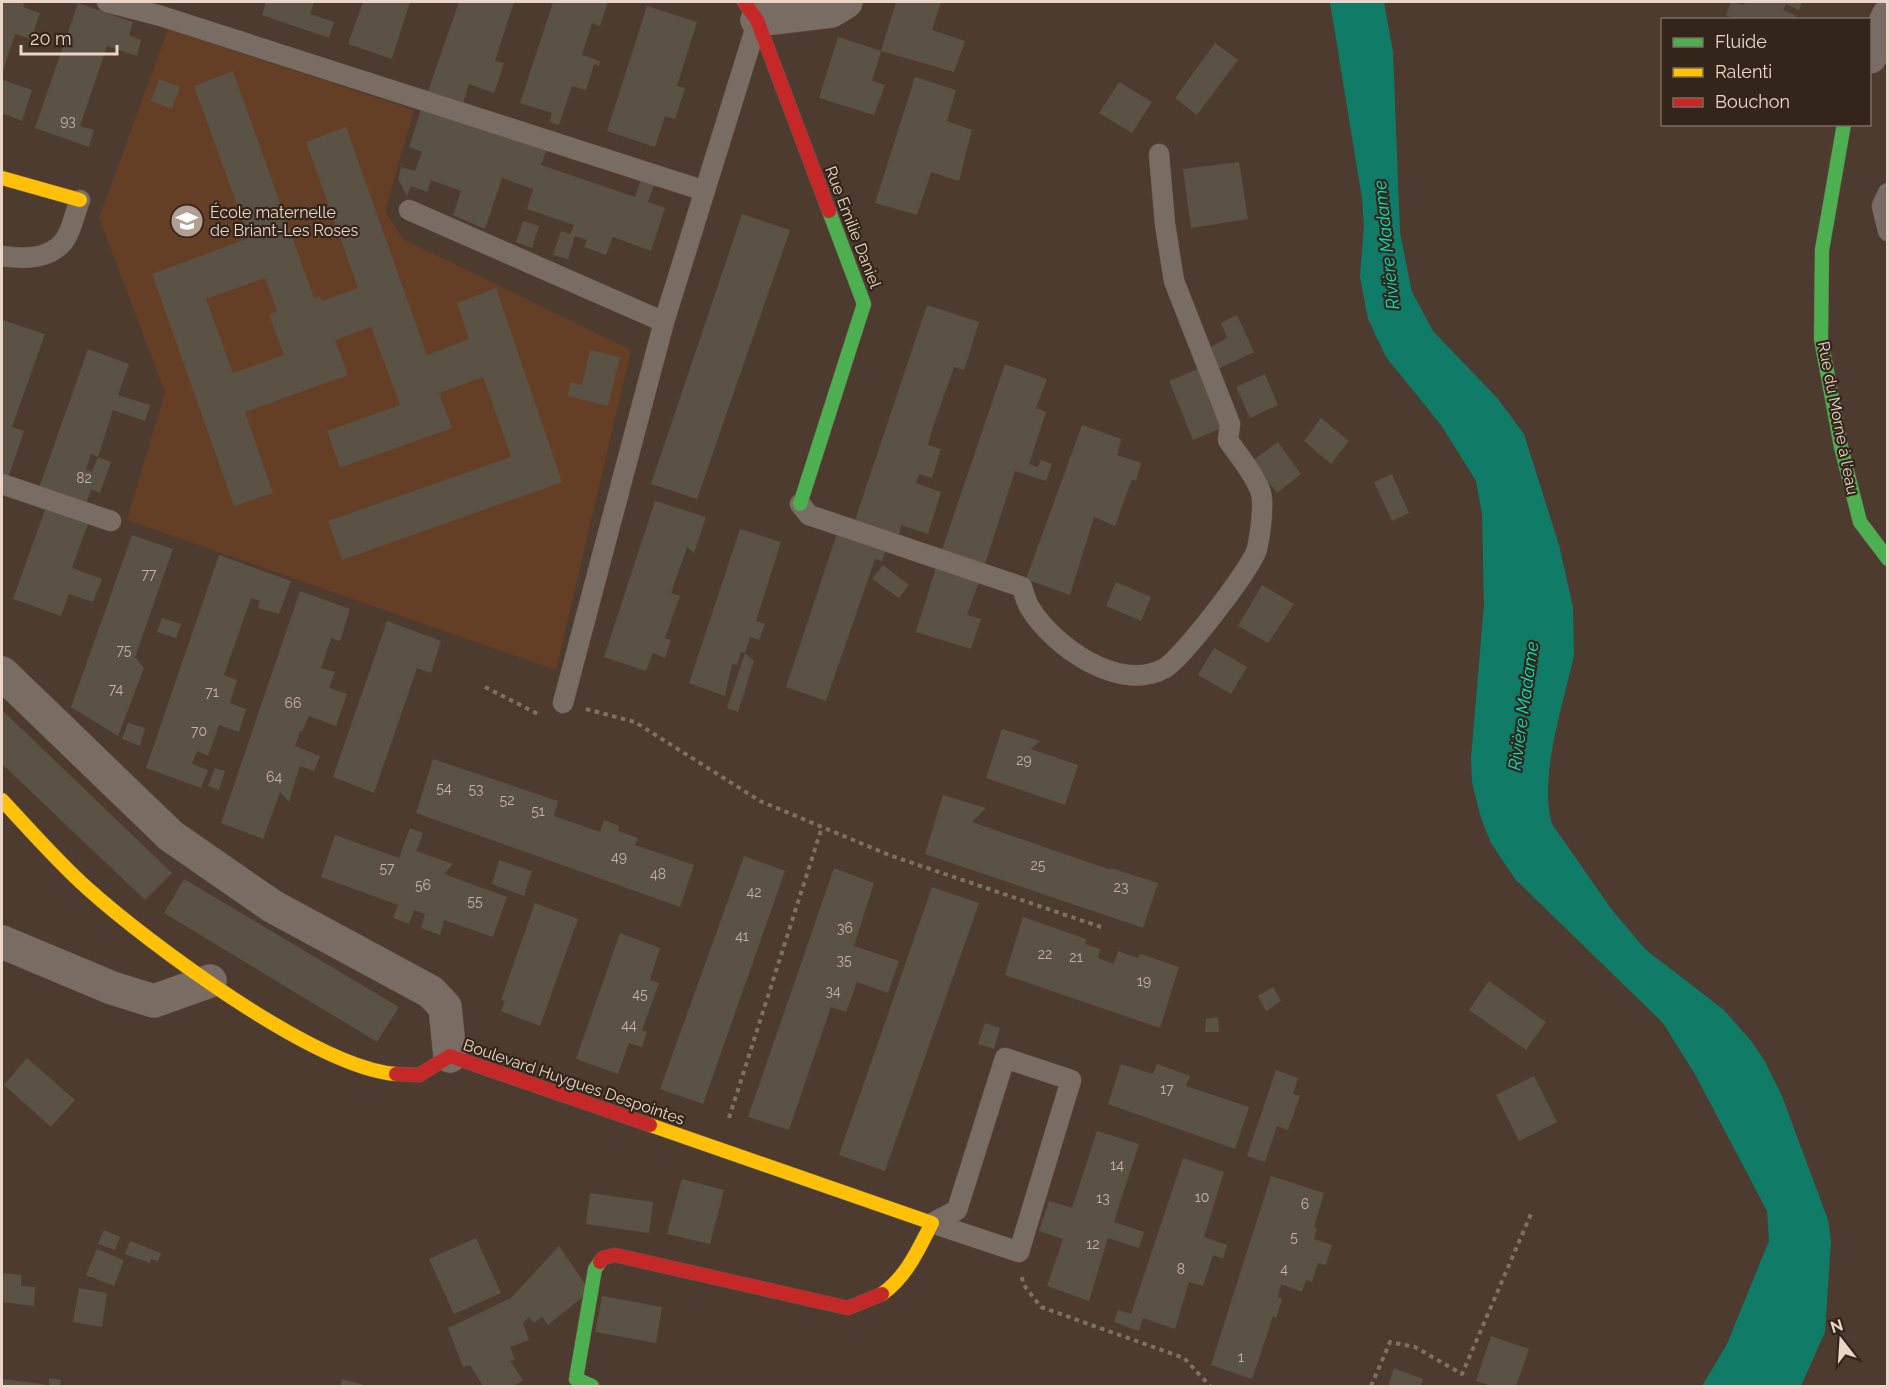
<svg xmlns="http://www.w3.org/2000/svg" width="1889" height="1388" font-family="Raleway,sans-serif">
<rect width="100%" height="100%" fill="#4d3b2f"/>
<path fill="#643f25" d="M168,29L414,110L385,211L403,239L631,350L556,670L127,520L165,392L99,218Z"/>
<path fill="#107c67" d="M1330,2H1384L1393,52L1400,233L1412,292L1433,331L1498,399L1524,434L1559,545L1573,607L1574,655C1564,702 1538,779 1552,824L1612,910L1646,950L1724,1010L1751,1041L1764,1060L1782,1096L1828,1220L1831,1241L1825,1332L1801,1386H1702L1727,1344L1769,1241L1767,1211L1696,1076L1663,1023L1515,879L1491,843L1481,818L1472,782L1471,758L1484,604L1482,514L1476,481L1441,425L1386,357L1368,319L1360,277L1364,226L1362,198Z"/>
<path fill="#5a5245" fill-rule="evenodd" d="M2,2H25L23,7L40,13L31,39L15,34L2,74Z
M266,2H314L310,14L334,22L329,38L262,15Z
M363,2H410L392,59L348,44Z
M459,2H514L495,61L504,63L494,93L469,84L462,106L427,94Z
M553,2H608L600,26L592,23L582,55L600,61L599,66L594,64L586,90L572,86L559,125L550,122L552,113L520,103Z
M896,2H941L932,30L965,41L954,72L881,51L872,81L885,85L874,115L819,98L838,37L881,51Z
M1731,2L1744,5L1745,2H1802L1799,10L1786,4L1783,10L1796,16L1795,20H1736L1726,15Z
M78,3L133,22L129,35L141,40L137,56L107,46L80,126L94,130L89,147L35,128Z
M647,6L697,22L677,86L685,88L675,119L665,116L655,147L607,131Z
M1215,43L1238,60L1197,115L1175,98Z
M233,71L314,298L320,296L322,301L358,288L306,142L346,127L427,355L469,339L457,303L496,288L562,482L342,560L328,521L511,457L483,377L439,393L452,428L340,468L327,431L400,405L371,327L335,340L348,375L245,412L273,493L234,506L152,274L249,238L194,86ZM265,278L277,311L269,315L284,355L233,373L206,299Z
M915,77L956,90L947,121L972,130L959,181L931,172L917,215L875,203Z
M159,79L180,87L172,109L151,101Z
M3,80L32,90L22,121L2,113Z
M1119,82L1152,102L1132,133L1099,113Z
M422,106L547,148L541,165L635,197L642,176L656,180L648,202L665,208L651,251L613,237L606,255L584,247L587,240L575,236L568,259L553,255L561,231L570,234L574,225L527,209L533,189L502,178L485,229L453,215L461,191L431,180L427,192L411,186L407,196L398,179L401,167L415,171L422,152L409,147Z
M1239,162L1248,219L1191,228L1183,169Z
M742,214L790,230L697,499L651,484Z
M523,221L539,226L532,248L516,242Z
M927,305L979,322L964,370L954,367L933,427L928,445L941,449L932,478L919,474L916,483L941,492L928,534L901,525L899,535L855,520Z
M1237,315L1254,352L1216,370L1211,347L1227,338L1221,323Z
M2,320L45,334L12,427L24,431L8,478L2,476Z
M88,349L129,364L118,395L150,405L145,421L113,410L98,457L111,462L100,493L91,489L86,505L39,488ZM91,454L98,457L92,472L86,470Z
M590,350L620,357L608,406L568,396L570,382L582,385Z
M1005,364L1047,379L1036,408L1046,412L1029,464L1038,467L1041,460L1052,464L1046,481L1015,471L985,564L942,550Z
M1198,369L1222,428L1193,440L1169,381Z
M1265,374L1278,405L1250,418L1236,387Z
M1321,418L1349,441L1331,464L1304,441Z
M1082,425L1121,439L1117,455L1141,463L1136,481L1132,479L1115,526L1094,517L1070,595L1026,579Z
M1278,442L1301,474L1277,493L1252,461Z
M1392,474L1409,513L1392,521L1374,482Z
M655,501L706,517L694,553L687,547L671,593L680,596L665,638L671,640L665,658L653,653L646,671L604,657Z
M46,507L89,521L72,568L102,579L93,602L69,594L61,616L13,599Z
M740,529L781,542L756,621L765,624L759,640L750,637L745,653L741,652L737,665L732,664L725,696L689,683Z
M838,530L887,546L882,561L875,559L826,701L786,687Z
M132,535L173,549L135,657L144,668L118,736L71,707Z
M219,555L291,581L279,614L258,608L260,601L251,598L224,675L237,680L230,703L246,709L239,732L219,725L208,756L197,751L192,764L208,770L201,788L146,768Z
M937,564L980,579L967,615L981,619L971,649L916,632Z
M883,565L909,585L899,598L872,579Z
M1116,582L1151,597L1141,621L1106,606Z
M1262,585L1294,604L1268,643L1238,626Z
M300,591L350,609L340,641L331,638L321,668L335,672L329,688L347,694L336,726L309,716L302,732L300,731L295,746L320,756L314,771L300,766L289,802L280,792L263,839L221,823Z
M162,618L181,624L176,638L157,632Z
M387,621L441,641L431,673L417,668L374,793L333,777Z
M1214,648L1247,667L1231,694L1198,675Z
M745,653L754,661L738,712L727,708Z
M2,710L172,873L145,900L2,764Z
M128,723L145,728L140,746L122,739Z
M1002,729L1040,741L1031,749L1078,765L1065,805L986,778Z
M433,759L558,801L554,816L600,832L604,820L619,826L618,831L638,838L635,845L694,865L680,907L416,813Z
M215,768L225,771L219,790L208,786Z
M943,795L986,808L972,822L1111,870V868L1158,883L1143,928L925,854Z
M410,828L423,833L416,851L453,864L444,874L507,897L493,937L444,920L440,935L421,928L425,914L414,910L409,924L393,918L398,905L321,877L335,835L399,858Z
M744,856L785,871L703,1104L660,1089Z
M499,860L532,871L524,896L492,884Z
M834,868L874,883L854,946L899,961L888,993L857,982L846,1012L831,1007L789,1130L748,1117Z
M184,879L399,1007L377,1042L164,913Z
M932,887L979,903L885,1171L839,1155Z
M535,903L578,919L540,1026L501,1011L505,1001L501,1000Z
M1023,917L1086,939L1085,944L1100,949L1098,958L1114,964L1118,951L1137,958L1141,954L1179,967L1160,1028L1005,975Z
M620,933L660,948L650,980L659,983L642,1030L647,1032L642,1047L629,1043L618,1074L576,1059Z
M1489,981L1546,1022L1526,1050L1469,1010Z
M1273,987L1281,1001L1266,1011L1258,996Z
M1218,1017L1219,1032H1205L1206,1019Z
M985,1023L1000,1028L994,1049L978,1044Z
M27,1058L75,1100L51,1127L4,1085Z
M1121,1064L1153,1074L1157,1064L1190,1076L1186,1086L1249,1107L1235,1149L1108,1104Z
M1276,1070L1298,1078L1293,1094L1300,1096L1288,1130L1277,1126L1265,1162L1247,1156Z
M1534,1076L1557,1122L1519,1141L1496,1095Z
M1097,1131L1139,1144L1114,1222L1144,1232L1139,1248L1108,1238L1089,1301L1047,1286L1063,1239L1039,1231L1049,1201L1072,1208Z
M1183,1158L1224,1172L1204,1237L1227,1245L1223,1259L1213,1255L1203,1286L1189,1282L1175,1329L1143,1318L1139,1331L1114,1322L1118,1310L1131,1314Z
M1271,1176L1324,1193L1314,1227L1317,1228L1314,1239L1332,1245L1326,1265L1318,1263L1312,1282L1306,1280L1302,1292L1281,1284L1278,1297L1282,1299L1276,1318L1273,1316L1252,1379L1211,1365Z
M682,1179L724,1190L710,1244L667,1234Z
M590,1193L653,1202L649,1233L586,1224Z
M104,1230L120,1237L115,1250L98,1244Z
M476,1238L501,1293L454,1314L429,1259Z
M130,1241L161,1253L158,1261L151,1259L150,1263L125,1254Z
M559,1246L585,1284V1295L548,1325L542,1317L534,1323L529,1317L523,1323L529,1340L510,1347L515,1360L510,1361L523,1380L514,1386H483L470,1365L463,1367L448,1328L511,1298Z
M97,1249L124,1260L114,1286L86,1275Z
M2,1273L21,1275V1286L35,1287L34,1306L2,1302Z
M79,1288L107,1293L102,1327L73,1322Z
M602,1296L662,1307L656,1343L595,1332Z
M1491,1336L1529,1349L1516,1386H1492L1476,1381Z
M1394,1368L1423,1379L1421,1386H1388Z
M49,1378L61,1380L60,1386H2L3,1379L49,1385Z
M342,1379L367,1386H340Z"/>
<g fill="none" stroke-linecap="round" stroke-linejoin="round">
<defs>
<path id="lane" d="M107,2L161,16L705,191
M1888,193L1882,206L1888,231
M409,210L664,322
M2,256C23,259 49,260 64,241C72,231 75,212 80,200
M2,484L111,521
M800,504L809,515L1022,587C1024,593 1026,602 1030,608C1053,646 1120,694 1165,668C1183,657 1251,569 1257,549C1260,536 1265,502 1260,490C1253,472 1238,455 1228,440L1230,424L1174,281L1165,224L1159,154
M563,703L664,322L757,23
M1005,1058L1071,1080L1019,1252L932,1223L957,1210Z"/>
<path id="street" d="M757,20L831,11L846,2
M1870,57L1888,16
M2,673L171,836L272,906L431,992L445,1007L450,1056
M2,942L112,988L154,1001L210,981"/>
<path id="fast" d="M1844,124L1822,250L1821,339L1841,447L1860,522L1888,559
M800,504L864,304L829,211
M592,1386L576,1379L595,1269L600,1262"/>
<path id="slow" d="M2,178L80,200
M2,800C30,830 57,861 87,888C148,943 316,1068 396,1074
M650,1125L932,1223C918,1250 907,1276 882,1294"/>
<path id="jam" d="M744,2L757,20L829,211
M396,1074L419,1075L450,1056L650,1125
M600,1262L603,1258L615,1255L848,1308L882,1294"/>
</defs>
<use href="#lane" stroke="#68594e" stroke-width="21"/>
<use href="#street" stroke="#68594e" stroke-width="34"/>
<use href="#fast" stroke="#68594e" stroke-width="15"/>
<use href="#slow" stroke="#68594e" stroke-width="15"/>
<use href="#jam" stroke="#68594e" stroke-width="15"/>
<path stroke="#7c7067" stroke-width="4" stroke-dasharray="4.5 4.5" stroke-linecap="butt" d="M485,687L540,715
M586,709L635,722L760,801L889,855L1101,927
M729,1118L822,827
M1022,1277L1023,1284L1041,1307L1184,1358L1210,1386
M1371,1386L1390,1342L1415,1347L1462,1374L1531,1214"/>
<use href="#lane" stroke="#796c62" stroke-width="20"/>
<use href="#street" stroke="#796c62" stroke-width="33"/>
<use href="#fast" stroke="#4caf50" stroke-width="14"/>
<use href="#slow" stroke="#ffc107" stroke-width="14"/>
<use href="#jam" stroke="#c62828" stroke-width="14"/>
</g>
<defs>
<symbol id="school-disc" viewBox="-11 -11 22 22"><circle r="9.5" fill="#b39f92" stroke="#34251b"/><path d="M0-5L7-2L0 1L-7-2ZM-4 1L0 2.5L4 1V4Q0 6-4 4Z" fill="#fff"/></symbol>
</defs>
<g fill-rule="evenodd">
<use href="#school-disc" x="168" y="202" width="38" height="38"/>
</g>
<g text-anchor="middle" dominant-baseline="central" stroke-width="4.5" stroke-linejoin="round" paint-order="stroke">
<g font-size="14" fill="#c6b4a7">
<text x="68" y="121">93</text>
<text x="84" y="478">82</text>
<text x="149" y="574">77</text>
<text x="124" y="650">75</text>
<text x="116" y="689">74</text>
<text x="212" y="692">71</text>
<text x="293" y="703">66</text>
<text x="199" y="731">70</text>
<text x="1024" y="760">29</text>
<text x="274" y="777">64</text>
<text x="444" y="788">54</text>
<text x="476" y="789">53</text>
<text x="507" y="800">52</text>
<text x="538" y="811">51</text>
<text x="619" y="857">49</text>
<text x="1038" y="865">25</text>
<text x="387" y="868">57</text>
<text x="658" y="874">48</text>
<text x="423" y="885">56</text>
<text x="1121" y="887">23</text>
<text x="754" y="892">42</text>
<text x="475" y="901">55</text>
<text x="845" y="928">36</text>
<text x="742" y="936">41</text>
<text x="1045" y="954">22</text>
<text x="1076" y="957">21</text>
<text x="844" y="960">35</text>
<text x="1144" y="981">19</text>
<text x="833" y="991">34</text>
<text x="640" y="994">45</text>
<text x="629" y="1025">44</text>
<text x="1167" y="1089">17</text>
<text x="1117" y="1165">14</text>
<text x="1202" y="1197">10</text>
<text x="1103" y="1198">13</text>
<text x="1305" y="1204">6</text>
<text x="1294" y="1237">5</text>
<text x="1093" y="1244">12</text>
<text x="1181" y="1269">8</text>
<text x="1284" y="1269">4</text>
<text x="1241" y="1357">1</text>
</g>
<g font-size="16" fill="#ead5c8" stroke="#34251b" text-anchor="start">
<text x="210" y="212">École maternelle<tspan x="210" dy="18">de Briant-Les Roses</tspan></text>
</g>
<g font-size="16" fill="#ead5c8" stroke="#34251b">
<text transform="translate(853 227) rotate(69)">Rue Emilie Daniel</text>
<text transform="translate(1838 418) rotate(79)">Rue du Morne à l'eau</text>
<text transform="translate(574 1082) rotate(19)">Boulevard Huygues Despointes</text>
</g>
<g font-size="18" font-style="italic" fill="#00eac2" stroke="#34251b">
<text transform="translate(1386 245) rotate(-96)">Rivière Madame</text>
<text transform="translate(1523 706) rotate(-82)">Rivière Madame</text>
</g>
</g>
<rect width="1889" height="1388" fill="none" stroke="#ead5c8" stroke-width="6"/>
<rect x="1661" y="18" width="210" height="108" fill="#34251b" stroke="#7d6b60" stroke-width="1.5"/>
<rect x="1673" y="38" width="30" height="9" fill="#4caf50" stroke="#7d6b60" stroke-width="1.5"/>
<text x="1715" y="48" font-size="18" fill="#ead5c8">Fluide</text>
<rect x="1673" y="68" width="30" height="9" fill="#ffc107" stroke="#7d6b60" stroke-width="1.5"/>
<text x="1715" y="78" font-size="18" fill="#ead5c8">Ralenti</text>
<rect x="1673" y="98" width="30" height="9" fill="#c62828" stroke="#7d6b60" stroke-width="1.5"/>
<text x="1715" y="108" font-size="18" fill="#ead5c8">Bouchon</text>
<g transform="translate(1841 1340) rotate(343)" stroke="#34251b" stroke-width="4.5" paint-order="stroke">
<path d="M0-4.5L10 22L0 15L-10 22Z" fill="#ead5c8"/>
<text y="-9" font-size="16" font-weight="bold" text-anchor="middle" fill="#ead5c8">N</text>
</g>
<path d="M21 45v9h96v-9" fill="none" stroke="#ead5c8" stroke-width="3"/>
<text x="30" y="45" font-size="18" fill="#ead5c8" stroke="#34251b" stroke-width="4.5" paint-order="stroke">20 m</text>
</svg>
